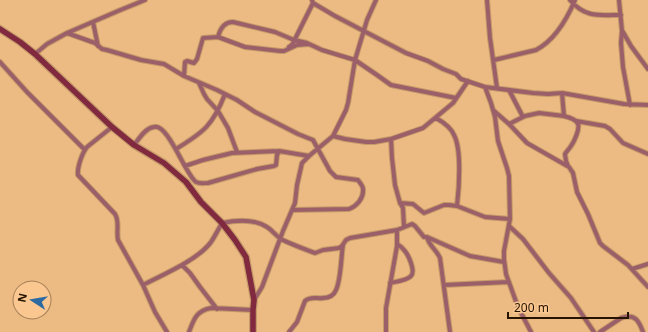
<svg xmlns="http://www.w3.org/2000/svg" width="648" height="332" font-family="'Noto Sans',sans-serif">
<rect width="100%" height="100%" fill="#ecbb83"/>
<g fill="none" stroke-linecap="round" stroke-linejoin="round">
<defs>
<path id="street" d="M312,0L313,3L335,16L406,53L428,61L443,69L456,74L461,79L485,87L533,93L548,94L562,93L624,104L648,105
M487,0L490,38L497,88
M570,0C585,18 599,15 621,15
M619,0L622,31L621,43L623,67L630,105
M93,22L98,46
M623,32L631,46L648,69
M67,33L95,43L102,49L107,50L141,60L164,64L184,76L217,90L237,100L255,112L298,134L313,140L330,171L336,177L358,180C360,183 363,186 363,189C364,198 357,206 349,209L292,210
M218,37C220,29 224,22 233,22L275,32L294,40L307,43
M289,47L292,45L313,3
M35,54L47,44L67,33L118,11L145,0
M494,60L536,50C555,40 567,19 575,0
M0,62L27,92L85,150
M184,76L185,62L187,61L194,63L197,59L203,38L218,37L245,47L280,51H284L297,45L309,44L322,50L355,60L377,75L391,85L456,98
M199,83L204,94L207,99L218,111L228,128L237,152
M485,87L491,103L495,117L498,141L507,168L509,176L510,219L504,251V259L506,274L518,307L531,332
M509,90L523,117
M562,93L564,116C568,117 576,119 578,124C580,129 574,142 571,146C569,149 567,151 565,154L566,161L568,166
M493,110L509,124L527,143L569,167L573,173L577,192L588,214L600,243L603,246L628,265L648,287
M436,118C443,122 451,127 454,135C462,150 459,189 457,206
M576,121L605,126L610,129L623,143L648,154
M509,124L525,116L539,113L564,116
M112,127L87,147C82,153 77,168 78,175L115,214C120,222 116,231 118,240L143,285L155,312L167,332
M333,136L345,139L366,142H374L391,139L423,128L453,103L468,81
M391,139L392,158L395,185L400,203L403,208L404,227
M134,145C139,139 145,128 154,127C168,123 185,174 196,182C200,184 204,183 208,183L257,169L274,166L276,165L277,155L279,151L309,156
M176,149C204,132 213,125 225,94
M185,166L203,160L232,153L279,151
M400,203L413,204L424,213L444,205H449L457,206L485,217L510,219
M509,226L523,239L549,273L571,298L594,332
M427,237C429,246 436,249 440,258L450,332
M182,265L190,273L200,287L217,309
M632,269L648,264
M390,283C395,282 408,280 411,276C416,271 408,254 404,250C402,247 400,246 397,244
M143,285C162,275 198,260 211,242C215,236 218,230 222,223C236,220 253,218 267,227C272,230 275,235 281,239C286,242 309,251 315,253L323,250L339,248L342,246L346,240L350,238L397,230L412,224L415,226L424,237H427L470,256L504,262
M444,285L508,282
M254,300L262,287L283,231L295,203L297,185L302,163L309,156L333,136L346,110L348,103L355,60L367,20L376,0
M189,332C194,319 196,311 211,308L253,310
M289,332L297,322L305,301C310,296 317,299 323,298C329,298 334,295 336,290C341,280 341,257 343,245
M386,332V308L397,246V230
M600,332L621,318C635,313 639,321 643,332"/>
<path id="secondary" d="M0,29L20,42L35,54L112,127L134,145L164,163L186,182L201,202L222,223L235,240L246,257L254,300L253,310V332"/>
</defs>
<use href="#street" stroke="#c49a69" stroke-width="6"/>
<use href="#secondary" stroke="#c49a69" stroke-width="8"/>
<use href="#street" stroke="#9b5f69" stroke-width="4"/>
<use href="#secondary" stroke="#80293f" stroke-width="5.5"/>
</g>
<g transform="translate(32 300) rotate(282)"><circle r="19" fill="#fac790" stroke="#a57f56"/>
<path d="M0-3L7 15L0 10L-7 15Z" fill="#2d6aa1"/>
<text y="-6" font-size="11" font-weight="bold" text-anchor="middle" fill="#261400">N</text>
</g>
<path d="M508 312v6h120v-6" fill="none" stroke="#261400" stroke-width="2"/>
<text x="514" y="312" font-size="12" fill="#261400" stroke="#fac790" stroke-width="3" paint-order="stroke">200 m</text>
</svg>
